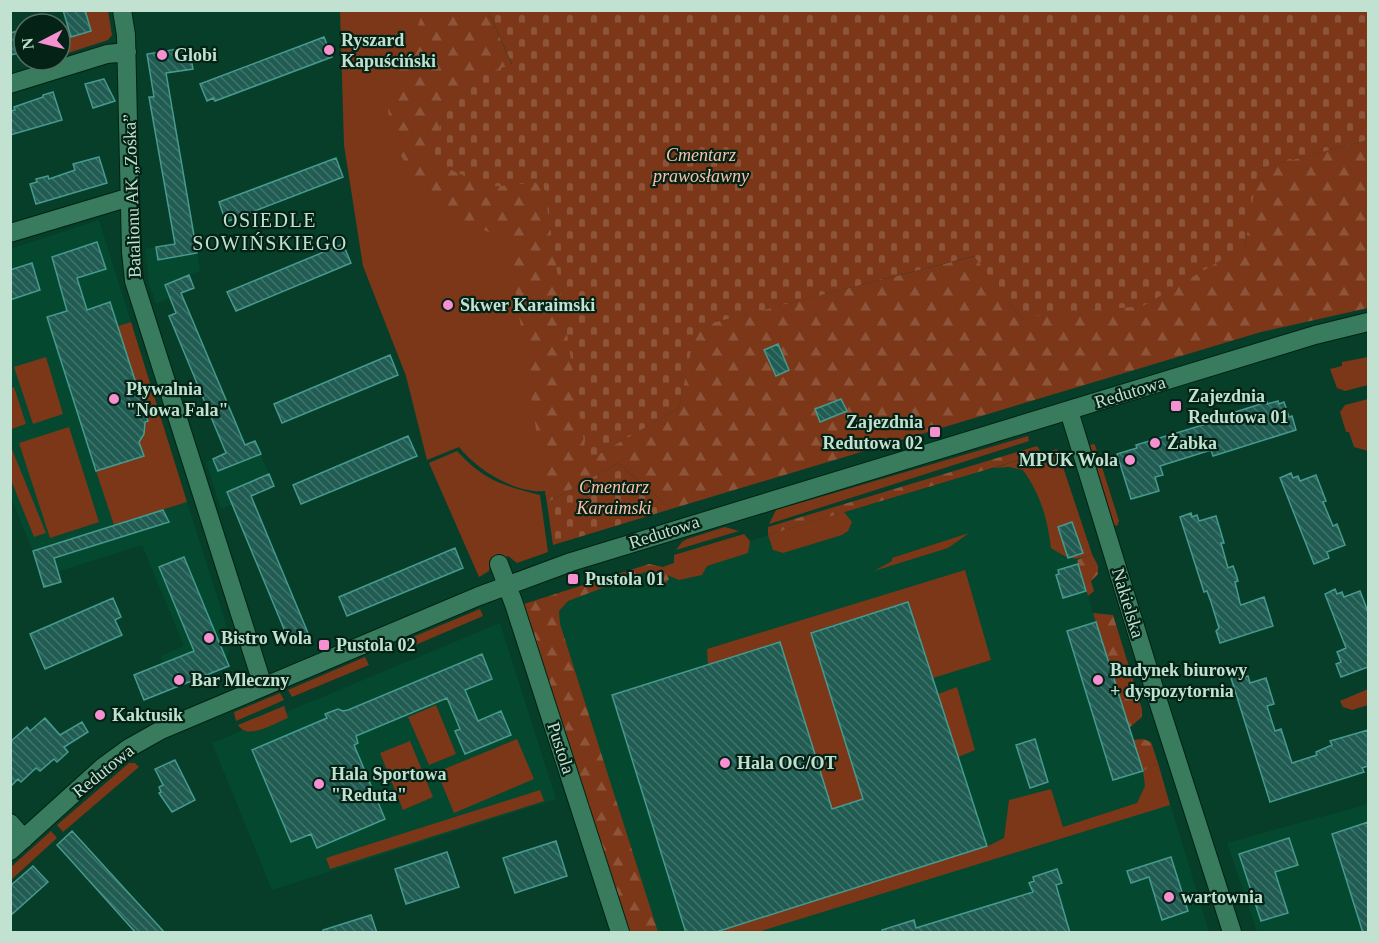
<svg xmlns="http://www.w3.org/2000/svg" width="1379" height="943" font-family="Georgia,serif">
<defs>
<pattern id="forest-firs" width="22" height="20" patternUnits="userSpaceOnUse" patternTransform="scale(1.5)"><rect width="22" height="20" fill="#7c3718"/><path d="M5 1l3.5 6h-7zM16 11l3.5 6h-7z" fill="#8d5439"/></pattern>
<pattern id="cemetery-stones" width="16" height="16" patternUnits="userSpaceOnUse" patternTransform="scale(1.5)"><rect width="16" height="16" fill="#7c3718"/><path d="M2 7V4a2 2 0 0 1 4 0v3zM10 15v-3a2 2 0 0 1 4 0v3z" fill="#8d5439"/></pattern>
<pattern id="building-back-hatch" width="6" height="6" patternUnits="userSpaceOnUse" patternTransform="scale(1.5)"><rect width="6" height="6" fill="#215c53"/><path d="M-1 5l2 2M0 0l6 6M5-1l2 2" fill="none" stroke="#3f736b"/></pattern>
</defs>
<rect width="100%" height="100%" fill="#063e2a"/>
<path fill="#044830" d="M99,220L131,322L71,341L114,525L187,502L232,643L226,658L229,666L144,700L134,675L163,664L161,656L184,646L142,545L41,577L33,551L11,498L10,249Z
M195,240L200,271L189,275L194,288L156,304L149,284L145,249Z
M255,441L274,486L221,509L206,462Z
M1057,449L1092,554L1077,560L1093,613L1142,768L1158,763L1209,932H647L544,602Z
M500,623L556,799L272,890L212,743Z
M1368,804V932H1257L1227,843Z"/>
<path fill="#7c3718" d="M85,11H108L112,35L108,40L68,53L60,29L67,25L91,31Z
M340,11H488L543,181L547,503L545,491C515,494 476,469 459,447L427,460L406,376L363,266L344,145Z
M131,322L187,502L114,525L96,471L71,341Z
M46,357L63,414L33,424L14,367Z
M1368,357V385L1345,391L1337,388L1330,369L1342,366V362Z
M14,387L26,424L11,429V388Z
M1368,399V451L1354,447L1349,432H1346L1340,412L1345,405Z
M69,427L99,522L50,538L19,443Z
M1028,436L1029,441L769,524L776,510Z
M1093,444L1095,445L1119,521L1117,526L1114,525L1090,445Z
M11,447L46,533L34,537L11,480Z
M1057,449L1092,554C1072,562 1069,559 1051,548C1047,517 1041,496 1023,470L1009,467L993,468Z
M457,451C485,481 502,485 540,495L548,552L517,563L508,556L490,563L489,571L479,577L429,463Z
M844,512L852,522L848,531L842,535L783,553L773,550L768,535Z
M725,527L739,531L676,550L682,542L687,539Z
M969,533L948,548L874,571L892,561V558Z
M744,534L750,541L748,553L707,566L702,575L679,580L667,575L663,567L674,563V555Z
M965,570L991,660L933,678L908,602L811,632L863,799L832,809L708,665L707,649Z
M480,609L483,616L406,649L396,644Z
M365,657L369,665L292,697L288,690Z
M957,687L975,750L958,757L938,694Z
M1368,689V705L1352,710L1343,707L1340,701Z
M280,693L284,700L236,721L234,712Z
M436,705L456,754L429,765L408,717Z
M284,706L288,718C274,723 248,741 238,725Z
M517,739L534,779L454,813L437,772Z
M410,741L433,797L403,810L380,753Z
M129,763H135L139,767L63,832L57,825Z
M1158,763L1170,805L758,932H713L988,846L1004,838L1009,800L1051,789L1063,827L1137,803L1145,786L1143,771Z
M540,790L544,801L330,869L326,858Z
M51,831L57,838L11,880V867Z"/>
<path fill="url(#forest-firs)" d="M423,11H488L512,65L466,80L459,88L425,157L487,187L543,181L588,460L679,408L695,327L975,256L1020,317L1245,246L1257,169L1368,140V308L1261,332L671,509L618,463L547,503L508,241L436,208L425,194L398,151L390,125L387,100L414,37Z
M1037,446L1042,453L768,535V527Z
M1092,554L1098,566V574L1091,581L1094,591L1088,596L1077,560Z
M649,564L663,567L669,579L665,584L660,585L645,572L568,601L559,611L560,624L658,932H627L524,604Z
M1093,613L1113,615L1142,709V717L1129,728Z
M1143,739L1151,742L1158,763L1143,771L1133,740Z"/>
<path fill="url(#cemetery-stones)" d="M488,11H1368V140L1258,169L1245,246L1143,306L1020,317L974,256L696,327L679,408L587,461L543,182L487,187L425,157L459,88L466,81L512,64Z
M618,463L671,509L553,545L547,503Z"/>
<path fill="url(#building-back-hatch)" stroke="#479a8e" stroke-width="1.5" d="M63,10H85L91,31L71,37Z
M24,29V52L10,55V33Z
M324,37L332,57L215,101L213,98L207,101L200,84Z
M189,47L193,69L166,73L197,253L158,260L156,247L175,244L149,97H154L147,54Z
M104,79L115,101L93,108L85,84Z
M53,92L62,120L10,135V111L15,110L14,107L43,97V95Z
M99,157L107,183L36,204L30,184L37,182L36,179L48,176L49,179L75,170L73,164Z
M336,158L343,177L226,222L219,202Z
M97,242L106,269L77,278L87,310L110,302L148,421L145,422L144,434L139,442L144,456L96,471L47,317L67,311L52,257Z
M343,244L351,263L236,311L227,292Z
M32,263L40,290L10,300V270Z
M189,275L194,288L181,293L245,445L255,441L261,454L218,471L213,459L226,453L169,316L176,313L165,285Z
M778,344L789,370L776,376L764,350Z
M390,355L398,375L282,423L274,404Z
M841,399L847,411L820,422L815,409Z
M1278,401L1279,404L1284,402L1289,417L1292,416L1296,430L1213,456L1211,450L1160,466L1163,475L1155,477L1159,491L1131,499L1117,454L1137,448L1136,445L1203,425V422L1267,402V404Z
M408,436L417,456L301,504L293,485Z
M1291,473L1293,478L1298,476L1300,481L1316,475L1326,501L1323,502L1333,526L1337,524L1345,545L1327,552L1329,558L1314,564L1280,478Z
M269,474L274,486L251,496L308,633L289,641L227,492Z
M163,510L169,522L54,558L61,582L44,587L33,551Z
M1191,513L1192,517L1197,515L1199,521L1216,516L1224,543H1221L1228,568L1233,566L1236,574L1238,581L1235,582L1240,603L1241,605L1264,597L1273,626L1220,643L1216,631L1219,628L1211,602L1207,591L1204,592L1180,517Z
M1072,522L1083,553L1068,558L1058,527Z
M455,548L463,568L347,616L339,597Z
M184,557L229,666L144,700L134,675L194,651L159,567Z
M1078,564L1086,591L1063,598L1056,575L1059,574L1058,570Z
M1335,589L1337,594L1342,592L1344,597L1360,591L1368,612V667L1341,677L1336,664L1341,662L1337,652L1346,648L1325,594Z
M113,598L121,617L115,620L122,635L45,669L30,634Z
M908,602L987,846L713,933H686L612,695L780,642L832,809L863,799L811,633Z
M1096,622L1143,771L1113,780L1067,631Z
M482,654L492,679L465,690L478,721L501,711L511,735L465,754L455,731L460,729L447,698L356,736L358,743L354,745L385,819L317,848L311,834L291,842L252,750L327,718L325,714L338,709L343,711L348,710Z
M1241,675L1242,678L1248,676L1250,683L1266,678L1274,704L1267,706L1275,731L1281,729L1292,763L1317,755L1316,752L1332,745L1330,741L1368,730V766L1362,768L1364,772L1270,802L1231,678Z
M45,718L60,735L82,722L88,732L64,747L68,752L57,762L54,759L40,771L36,768L21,782L18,779L10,787V742L27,727L30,731Z
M1035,739L1048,782L1030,788L1016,745Z
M175,760L195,800L172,812L159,793L161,792L159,787L163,785L155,769Z
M1368,822V933H1363L1332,834Z
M72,831L165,933H136L67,856L57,845Z
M1289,838L1298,865L1275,872L1288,913L1261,921L1239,854Z
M556,841L567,876L515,893L503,858Z
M447,852L459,887L406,904L395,869Z
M1171,857L1188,911L1162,920L1149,877L1131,883L1127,871Z
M33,866L48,882L10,916V886Z
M1057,869L1062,883L1056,885L1070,933H882V930L914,920L916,928L1033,892L1029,883L1034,881L1033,877Z
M371,915L377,933H323V930Z"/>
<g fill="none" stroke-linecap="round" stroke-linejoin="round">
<defs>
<path id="minor" d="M122,10L126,35L131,252L134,281L263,686
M10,84L107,54L127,52
M10,233L130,197
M1069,411L1157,698L1232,932
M499,564L514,604L620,932
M10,823L24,839
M10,851L103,767L129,748L161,730L479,596L571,562L1315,335L1368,322"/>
</defs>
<use href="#minor" stroke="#002314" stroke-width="20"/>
<use href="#minor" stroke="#387b5d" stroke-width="18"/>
</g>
<g fill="#f690d0" stroke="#052216" stroke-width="2">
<circle cx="329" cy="50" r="6"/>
<circle cx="162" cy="55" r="6"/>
<circle cx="448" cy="305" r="6"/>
<circle cx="114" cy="399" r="6"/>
<rect x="1170" y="400" width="12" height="12" rx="3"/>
<rect x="929" y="426" width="12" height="12" rx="3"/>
<circle cx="1155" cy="443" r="6"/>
<circle cx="1130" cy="460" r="6"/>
<rect x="567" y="573" width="12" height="12" rx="3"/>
<circle cx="209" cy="638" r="6"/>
<rect x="318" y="639" width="12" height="12" rx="3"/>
<circle cx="179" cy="680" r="6"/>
<circle cx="1098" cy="680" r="6"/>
<circle cx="100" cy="715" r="6"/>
<circle cx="725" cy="763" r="6"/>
<circle cx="319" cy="784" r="6"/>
<circle cx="1169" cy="897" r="6"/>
</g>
<g text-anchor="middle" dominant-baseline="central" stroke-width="4.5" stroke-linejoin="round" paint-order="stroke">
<g font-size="18" font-weight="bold" fill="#c1e2d1" stroke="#052216" text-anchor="start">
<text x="341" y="40">Ryszard<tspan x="341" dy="21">Kapuściński</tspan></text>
<text x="174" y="55">Globi</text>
<text x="460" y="305">Skwer Karaimski</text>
<text x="126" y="389">Pływalnia<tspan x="126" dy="21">"Nowa Fala"</tspan></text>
<text x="1188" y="396">Zajezdnia<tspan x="1188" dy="21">Redutowa 01</tspan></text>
<text x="923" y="422" text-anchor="end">Zajezdnia<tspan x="923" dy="21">Redutowa 02</tspan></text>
<text x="1167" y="443">Żabka</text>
<text x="1118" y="460" text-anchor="end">MPUK Wola</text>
<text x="585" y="579">Pustola 01</text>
<text x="221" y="638">Bistro Wola</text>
<text x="336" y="645">Pustola 02</text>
<text x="1110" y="670">Budynek biurowy<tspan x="1110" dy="21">+ dyspozytornia</tspan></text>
<text x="191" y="680">Bar Mleczny</text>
<text x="112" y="715">Kaktusik</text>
<text x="737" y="763">Hala OC/OT</text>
<text x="331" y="774">Hala Sportowa<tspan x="331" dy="21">"Reduta"</tspan></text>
<text x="1181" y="897">wartownia</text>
</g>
<g font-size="18" font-style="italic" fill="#fbc1aa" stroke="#052216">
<text x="701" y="155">Cmentarz<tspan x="701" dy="21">prawosławny</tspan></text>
<text x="614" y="487">Cmentarz<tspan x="614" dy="21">Karaimski</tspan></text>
</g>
<g font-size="18" fill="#c1e2d1" stroke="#052216">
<text transform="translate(132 196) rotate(-92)">Batalionu AK „Zośka”</text>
<text transform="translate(1130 392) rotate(-17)">Redutowa</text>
<text transform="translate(664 532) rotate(-18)">Redutowa</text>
<text transform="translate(1128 603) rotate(73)">Nakielska</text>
<text transform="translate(561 748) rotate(72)">Pustola</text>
<text transform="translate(103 771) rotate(-39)">Redutowa</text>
</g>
<g font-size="20" letter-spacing="1.5" fill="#c1e2d1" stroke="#052216">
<text x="270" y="220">OSIEDLE<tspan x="270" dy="23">SOWIŃSKIEGO</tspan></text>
</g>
</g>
<rect width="1379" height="943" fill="none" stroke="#c1e2d1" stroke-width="24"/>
<g transform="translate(42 42) rotate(263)"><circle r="28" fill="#052216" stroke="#506f61" stroke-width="1.5"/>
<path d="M0-4.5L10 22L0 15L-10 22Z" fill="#f690d0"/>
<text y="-9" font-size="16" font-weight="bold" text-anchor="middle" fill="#c1e2d1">N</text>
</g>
</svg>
